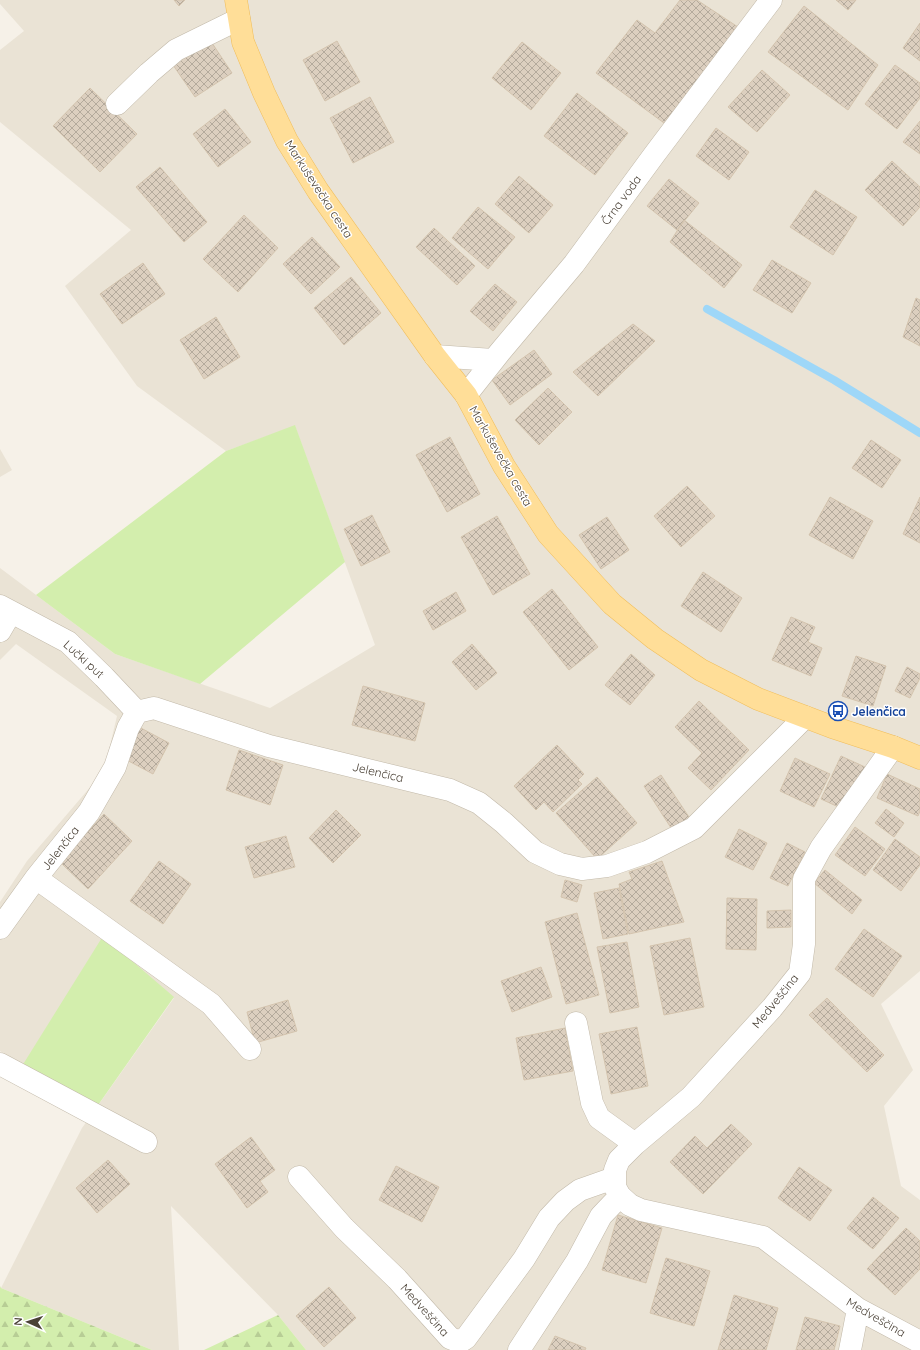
<svg xmlns="http://www.w3.org/2000/svg" width="920" height="1350" font-family="Quicksand,sans-serif">
<defs>
<pattern id="forest-firs" width="22" height="20" patternUnits="userSpaceOnUse"><rect width="22" height="20" fill="#d3eead"/><path d="M5 1l3.5 6h-7zM16 11l3.5 6h-7z" fill="#b7cd95"/></pattern>
<pattern id="building-cross-hatch" width="8" height="8" patternUnits="userSpaceOnUse"><rect width="8" height="8" fill="#dccfbf"/><path d="M0 0l8 8M0 8l8-8" fill="none" stroke="#b4aa9c"/></pattern>
</defs>
<rect width="100%" height="100%" fill="#f6f1e8"/>
<path fill="#eae3d5" d="M0,0H920V971L881,1004L913,1070L884,1106L901,1186L920,1200V1350H306L278,1315L171,1206L179,1350H152L1,1288L82,1128L174,998L22,1066L0,1051V902L27,861L104,771L117,716L16,644L0,660V568L115,654L270,708L375,645L295,426L226,451L137,386L65,286L131,230L0,122V50L24,31L0,4Z
M0,449L12,470L0,477Z"/>
<path fill="#d3eead" d="M295,425L345,562L200,684L115,654L36,595L226,451Z
M103,936L174,997L96,1108L22,1066Z"/>
<path fill="url(#forest-firs)" d="M0,1286L1,1288L152,1350H0Z
M278,1315L306,1350H204Z"/>
<g fill="none" stroke-linecap="round" stroke-linejoin="round">
<path stroke="#9ed7f8" stroke-width="8" d="M707,309L834,380L920,433"/>
</g>
<path fill="url(#building-cross-hatch)" stroke="#d4c4ae" d="M174,0H185L179,6Z
M680,0H697L738,27L664,123L596,73L637,20L655,33Z
M836,0H856L848,10Z
M804,6L878,65L848,110L768,52Z
M920,23V61L903,48Z
M210,40L232,73L195,97L173,65Z
M337,41L360,82L325,101L303,60Z
M522,42L561,73L531,110L492,78Z
M895,65L920,83V98L897,129L865,104Z
M762,70L790,95L757,132L728,107Z
M90,88L137,134L100,172L53,126Z
M577,93L628,133L595,175L544,136Z
M370,97L394,142L353,163L330,118Z
M225,109L251,142L218,167L193,134Z
M920,121V154L903,142Z
M716,128L749,152L729,180L696,156Z
M892,161L920,187V207L903,226L865,190Z
M160,167L207,222L184,242L136,187Z
M519,176L553,205L529,233L495,204Z
M669,179L699,203L677,230L647,206Z
M815,190L857,217L833,255L790,227Z
M478,207L515,237L488,269L452,238Z
M244,215L278,248L238,292L203,259Z
M684,220L742,265L724,288L670,242Z
M434,228L475,266L457,285L416,247Z
M312,237L340,267L311,294L283,264Z
M772,260L811,283L792,313L753,290Z
M143,263L165,294L122,324L100,294Z
M351,277L381,313L344,345L314,308Z
M495,284L517,302L493,331L470,311Z
M916,298L920,300V346L903,337Z
M216,317L240,357L204,379L180,340Z
M633,324L655,341L598,396L573,372Z
M534,350L552,374L510,405L492,380Z
M548,388L572,412L539,445L515,420Z
M450,437L480,494L447,512L416,455Z
M871,440L901,460L882,488L852,468Z
M687,486L715,516L681,547L654,516Z
M830,497L873,521L853,559L809,535Z
M920,497V543L903,534Z
M372,515L390,552L361,566L344,529Z
M497,516L530,574L493,595L461,537Z
M607,517L629,550L601,569L579,535Z
M703,572L742,598L721,632L681,606Z
M552,589L598,647L569,670L523,612Z
M456,592L466,611L433,630L423,611Z
M791,617L815,627L808,642L822,648L811,676L772,660Z
M472,644L497,673L476,690L452,662Z
M631,654L655,675L630,705L605,685Z
M856,656L886,666L873,706L842,696Z
M907,667L920,674V678L910,698L895,691Z
M363,686L425,703L415,741L352,725Z
M699,701L749,750L711,790L688,768L702,753L675,727Z
M139,727L169,743L153,774L123,758Z
M557,745L584,774L578,780L582,784L553,812L544,802L536,810L514,786Z
M239,750L283,765L270,805L226,790Z
M841,756L865,767L845,810L821,799Z
M795,758L830,774L814,807L780,791Z
M887,774L920,789V811L918,816L877,798Z
M661,775L691,820L673,831L644,786Z
M597,777L637,823L597,859L556,813Z
M886,809L904,823L894,837L875,823Z
M336,810L361,835L333,863L309,838Z
M104,814L132,841L88,889L60,862Z
M855,827L885,849L865,876L835,855Z
M739,829L767,843L753,870L725,857Z
M286,836L295,867L254,878L245,847Z
M895,839L920,857V865L901,891L873,870Z
M787,843L805,852L788,886L770,878Z
M159,861L191,884L163,924L130,901Z
M662,861L684,922L629,934L619,884L632,879L629,872Z
M825,870L862,900L852,914L814,883Z
M565,880L582,885L577,902L561,897Z
M619,888L628,934L603,939L594,893Z
M727,898L757,899L756,950L726,949Z
M791,910V927L767,928V911Z
M577,913L599,995L566,1004L545,922Z
M864,929L902,956L873,997L835,969Z
M690,938L704,1007L664,1015L650,946Z
M627,942L639,1007L610,1013L597,947Z
M541,967L552,997L512,1012L501,981Z
M827,998L884,1055L867,1072L809,1015Z
M288,1000L297,1031L255,1043L247,1012Z
M637,1027L648,1086L611,1094L599,1034Z
M565,1028L573,1071L524,1080L516,1038Z
M731,1124L752,1144L703,1194L670,1162L695,1136L707,1148Z
M251,1137L275,1170L260,1181L268,1192L247,1208L215,1164Z
M108,1160L130,1184L97,1213L76,1188Z
M396,1166L439,1187L422,1222L379,1200Z
M799,1167L832,1190L810,1221L778,1198Z
M873,1197L899,1218L873,1249L847,1228Z
M618,1215L662,1228L646,1283L602,1270Z
M906,1228L920,1241V1269L895,1295L867,1269Z
M666,1258L710,1271L694,1326L650,1313Z
M329,1287L356,1318L324,1347L296,1316Z
M734,1295L778,1308L766,1350H718Z
M805,1317L840,1326L834,1350H796Z
M555,1336L586,1348L585,1350H548Z"/>
<g fill="none" stroke-linecap="round" stroke-linejoin="round">
<defs>
<path id="minor" d="M117,104L149,73L176,50L239,19
M435,356L493,360
M466,395L500,352L574,264L654,155L771,0
M0,606L68,642L104,677L137,712
M0,631L11,612
M893,747L821,848L804,879V944L800,973L772,1008L691,1097L635,1144L619,1160L615,1170V1187L620,1196L630,1205L641,1210L763,1237L858,1309L920,1342
M36,878L211,1004L250,1049
M0,928L36,878L89,812L115,767L128,728L137,712L154,708L269,746L450,790L479,803L504,823L535,852L560,864L582,869L607,866L647,852L694,828L805,717
M576,1023L592,1103L599,1118L635,1144
M0,1064L146,1142
M299,1177L344,1228L397,1279L450,1338L460,1342L466,1338L524,1259L549,1218L565,1201L580,1190L614,1178
M519,1350L577,1261L601,1216L620,1196
M850,1350L858,1309"/>
<path id="major" d="M236,0L243,42L264,93L287,141L318,191L435,356L466,395L504,466L548,534L612,604L655,639L701,670L758,699L832,727L893,747L920,758"/>
</defs>
<use href="#minor" stroke="#c2b9a9" stroke-width="23"/>
<use href="#major" stroke="#f1be5b" stroke-width="23"/>
<use href="#minor" stroke="#fff" stroke-width="22"/>
<use href="#major" stroke="#ffde98" stroke-width="22"/>
</g>
<defs>
<symbol id="bus-ring" viewBox="-11 -11 22 22"><circle r="9.5" fill="#fff" stroke="#1a4fb4" stroke-width="1.5"/><path d="M-5-6H5V4H4V6H2V4H-2V6H-4V4H-5ZM-3.5-4V0h7V-4ZM-3.5 1.2v1.5H-2V1.2ZM2 1.2v1.5H3.5V1.2Z" fill="#1a4fb4"/></symbol>
</defs>
<g fill-rule="evenodd">
<use href="#bus-ring" x="827" y="700" width="22" height="22"/>
</g>
<g text-anchor="middle" dominant-baseline="central" stroke-width="3" stroke-linejoin="round" paint-order="stroke">
<g font-size="12" fill="#4a4136" stroke="#fff">
<text transform="translate(319 189) rotate(57)">Markuševečka cesta</text>
<text transform="translate(621 200) rotate(-54)">Črna voda</text>
<text transform="translate(501 456) rotate(60)">Markuševečka cesta</text>
<text transform="translate(84 659) rotate(42)">Lučki put</text>
<text transform="translate(378 772) rotate(13)">Jelenčica</text>
<text transform="translate(60 848) rotate(-52)">Jelenčica</text>
<text transform="translate(775 1001) rotate(-51)">Medveščina</text>
<text transform="translate(425 1310) rotate(48)">Medveščina</text>
<text transform="translate(876 1317) rotate(30)">Medveščina</text>
</g>
<g font-size="12" font-weight="bold" fill="#164399" stroke="#fff" text-anchor="start">
<text x="852" y="711">Jelenčica</text>
</g>
</g>
<g transform="translate(28 1322) rotate(273)" stroke="#ffffff" stroke-width="3" paint-order="stroke">
<path d="M0-3L7 15L0 10L-7 15Z" fill="#4a4136"/>
<text y="-6" font-size="11" font-weight="bold" text-anchor="middle" fill="#4a4136">N</text>
</g>
</svg>
